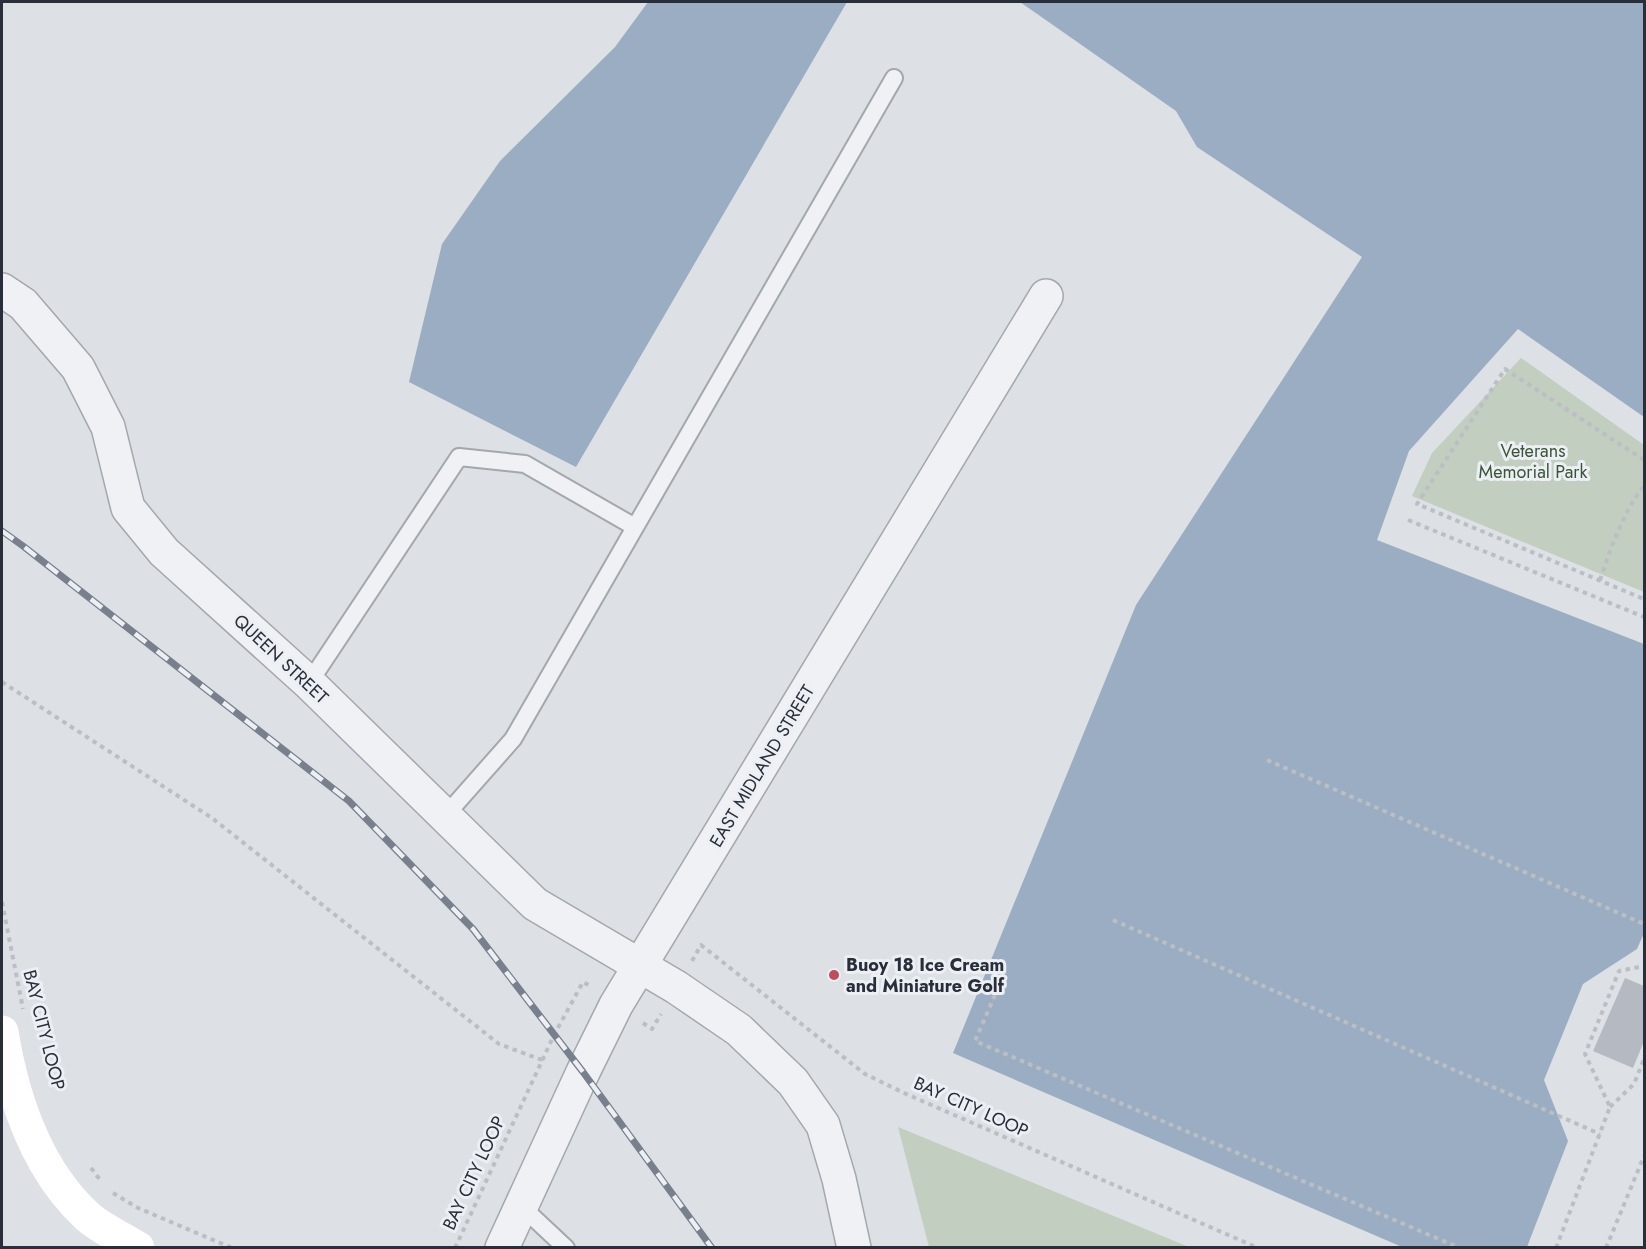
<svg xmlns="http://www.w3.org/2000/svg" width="1646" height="1249" font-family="Jost,sans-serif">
<rect width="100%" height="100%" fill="#dde0e5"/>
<path fill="#c2cebf" d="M1521,358L1644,445V592L1412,496L1432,453Z
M898,1127L1189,1247H929Z"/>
<path fill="#9badc2" d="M648,2H847L576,467L409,382L442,244L500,161L615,47Z
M1020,2H1644V417L1518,329L1409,451L1377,540L1644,644V933L1637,949L1583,984L1544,1080L1568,1141L1527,1247H1402L953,1053L1136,605L1362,257L1197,147L1176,111Z"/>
<path fill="#b5b9c1" d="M1625,978L1644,986V1041L1633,1068L1593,1051Z"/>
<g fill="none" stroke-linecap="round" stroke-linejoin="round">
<defs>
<path id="lane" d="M309,683L459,457L525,464L635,527
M445,816L513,739L894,78
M520,1205L566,1248"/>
<path id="street" d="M2,290L23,304L78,368L108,427L128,508L164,552L309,683L535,904L676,987L739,1030L793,1082L823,1125L839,1179L854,1248
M502,1248L583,1072L616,1005L1046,296"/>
</defs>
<use href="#lane" stroke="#a3a7ae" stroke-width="20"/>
<use href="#street" stroke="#a3a7ae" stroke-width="36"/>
<path stroke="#bbbec4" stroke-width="4" stroke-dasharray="4.5 4.5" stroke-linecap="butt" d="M1644,460L1505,369L1417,504L1644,599
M1408,520L1644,617
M1600,580C1611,548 1622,514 1644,486
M2,682L212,818L499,1044L542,1060
M1267,760L1644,924
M2,902L23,1009
M1113,920L1600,1134
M692,961L701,945L865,1074L904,1093L1258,1248
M995,995L975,1041L1460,1248
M643,1023L652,1029L661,1014
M1610,1107L1634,1084L1644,1059
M91,1168L101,1181
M113,1193L138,1208L232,1248
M455,1248L554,1035L583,982L590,986
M1556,1248L1610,1107L1585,1054L1619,971L1644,966
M1606,1248L1644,1156"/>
<use href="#lane" stroke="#eff1f4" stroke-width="16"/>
<use href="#street" stroke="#eff1f4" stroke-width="33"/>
<path stroke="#fff" stroke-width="33" d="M2,1032C13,1099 36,1169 87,1216C98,1227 124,1239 138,1248"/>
<defs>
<path id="rail" d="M2,531L23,546L349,801L473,929L583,1072L712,1248"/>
</defs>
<use href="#rail" stroke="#787f8d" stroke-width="7"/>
<use href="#rail" stroke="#eceff3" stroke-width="4.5" stroke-dasharray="14" stroke-linecap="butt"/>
</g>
<circle fill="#bf4d5b" stroke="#eceff3" stroke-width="2" cx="834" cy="975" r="6"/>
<g text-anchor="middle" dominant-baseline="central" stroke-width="6" stroke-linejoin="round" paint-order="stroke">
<g font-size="18" fill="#3b5437" stroke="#eceff3">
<text x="1533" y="451">Veterans<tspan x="1533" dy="21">Memorial Park</tspan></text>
</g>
<g font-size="18" fill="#282e3a" stroke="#eceff3">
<text transform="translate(281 659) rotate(43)">QUEEN STREET</text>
<text transform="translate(762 766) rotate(-59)">EAST MIDLAND STREET</text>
<text transform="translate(44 1030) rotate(76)">BAY CITY LOOP</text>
<text transform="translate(971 1107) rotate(24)">BAY CITY LOOP</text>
<text transform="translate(474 1173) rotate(-65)">BAY CITY LOOP</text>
</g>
<g font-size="18" font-weight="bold" fill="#282e3a" stroke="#eceff3" text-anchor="start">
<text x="846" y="965">Buoy 18 Ice Cream<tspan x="846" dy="21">and Miniature Golf</tspan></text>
</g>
</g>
<rect width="1646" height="1249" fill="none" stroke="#282e3a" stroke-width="6"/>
</svg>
